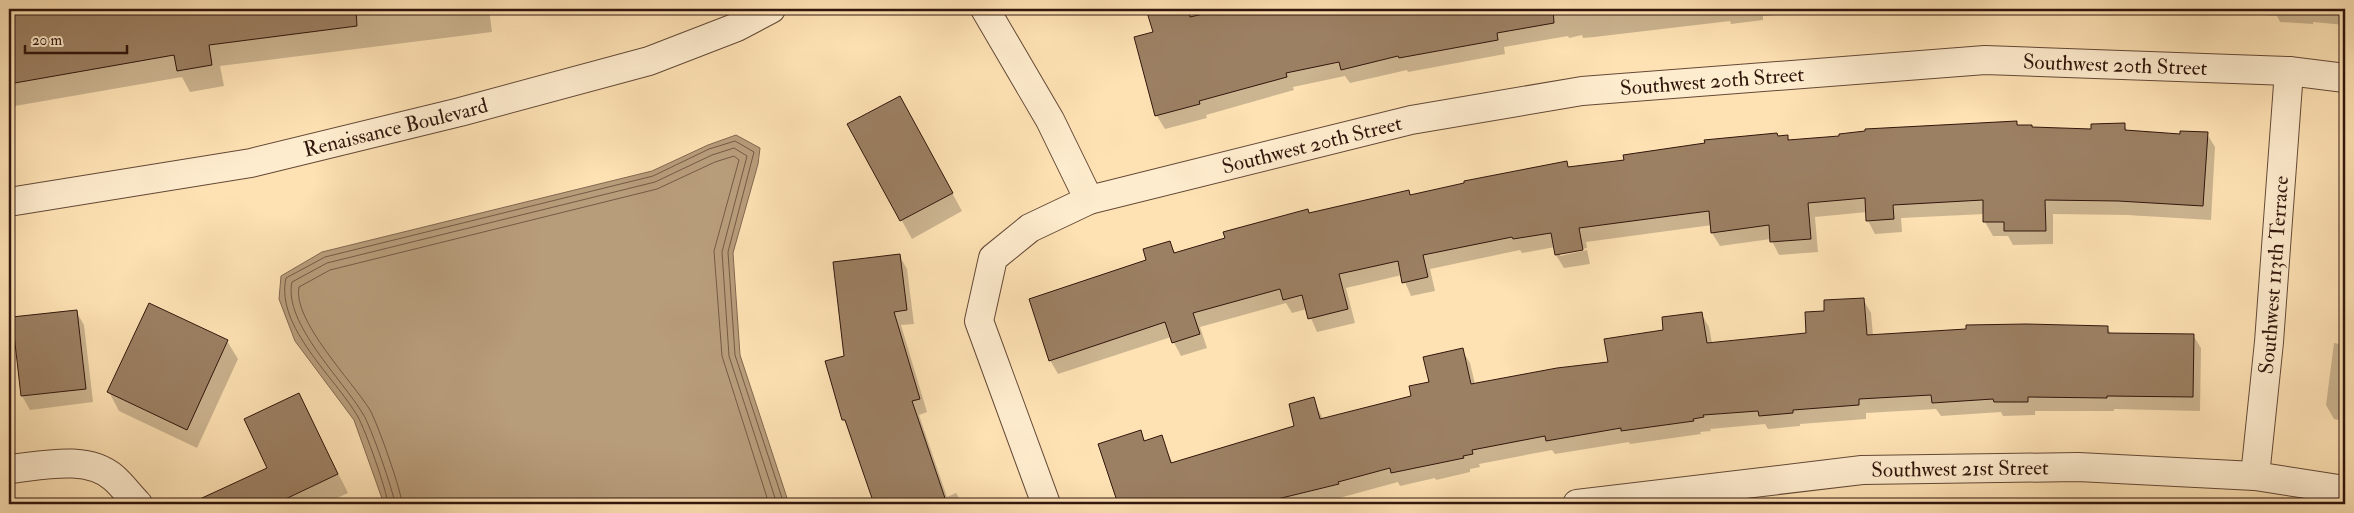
<svg xmlns="http://www.w3.org/2000/svg" width="2354" height="513" font-family="'IM FELL Double Pica',serif">
<rect width="100%" height="100%" fill="#fee2b4"/>
<filter id="stains"><feTurbulence type="fractalNoise" baseFrequency=".004" numOctaves="4"/><feColorMatrix values="0 0 0 0 .2 0 0 0 0 .09 0 0 0 0 .02 0 0 0 .5 -.17"/></filter>
<radialGradient id="worn" r=".72"><stop offset=".6" stop-color="#630" stop-opacity="0"/><stop offset="1" stop-color="#630" stop-opacity=".3"/></radialGradient>
<path fill="#b89d7b" stroke="#82674f" d="M736,135L760,148L758,164L733,253L740,355L789,504H384L354,420L295,341L279,299L281,276L322,252L652,171L708,145Z"/>
<path fill="#0003" d="M9,9H489L492,32L220,66L224,86L190,92L182,77L9,107Z
M1148,9H1190L1192,12L1204,9H1273L1274,12L1289,9L1848,10L1763,16V20L1731,24L1730,21L1594,37L1583,38L1582,35L1569,38L1568,36L1504,47L1505,54L1408,72L1407,70L1350,83L1345,76L1293,87L1294,90L1206,115L1207,118L1165,129L1157,116L1136,38L1154,33Z
M1904,9H1974L1906,12Z
M2139,9H2345V25L2313,22V24L2280,22L2277,16L2220,12V15L2176,13L2174,11Z
M910,116L962,211L912,239L849,125Z
M2017,123L2018,126L2032,128L2092,130L2124,125L2128,132L2182,135L2207,134L2215,147L2211,220L2127,215L2053,214V244L2013,245L2008,236H1993L1985,222V214L1901,218L1902,232L1875,234L1868,221L1867,212L1815,217L1818,252L1779,255L1771,239L1720,246L1712,233V225L1586,242L1587,248L1560,253V256L1587,250L1590,264L1564,268L1556,255L1555,247L1522,253L1520,250L1430,269L1435,291L1411,296L1402,275L1346,288L1355,323L1317,332L1307,309L1292,313L1286,303L1200,327L1207,348L1181,356L1171,337L1058,374L1050,360L1148,261L1169,242L1176,254L1309,214L1408,192L1411,196L1566,163L1570,168L1778,137L1787,136L1790,141Z
M899,255L907,269L914,324L901,325L927,412L919,415L947,497L956,493L963,504H877L872,494L851,433L844,420L845,357Z
M1863,299L1871,313L1873,336L2107,327L2111,334L2193,335L2201,348L2200,411L2114,409V411H2035V415L2003,416L2001,412L1941,416L1936,409L1866,413V419L1800,424V426L1768,429L1765,424L1710,429L1711,431L1700,432L1701,434L1630,444L1629,442L1555,454L1552,450L1479,464L1480,467L1470,469V472L1436,480L1435,478L1400,486L1398,482L1317,504H1119L1100,445L1140,432L1146,442L1161,437L1173,464L1296,426L1313,399L1323,419L1413,397L1462,350L1470,363L1475,384L1609,363L1665,331L1701,313L1709,327L1712,343L1808,335L1825,312Z
M76,311L84,325L93,402L30,410L22,396L13,318Z
M227,341L238,359L197,448L119,411L109,392Z
M2334,343L2345,345V425L2343,421L2334,419L2326,405Z
M299,395L348,493L324,504H227L220,491L269,468Z"/>
<g fill="none" stroke-linecap="round" stroke-linejoin="round">
<path stroke="#745a44" stroke-width="1" d="M388,504C387,491 365,429 358,417C336,378 275,327 286,278L325,257L653,176L709,149L735,141L754,152L728,252L735,355L784,504
M395,504C394,493 370,424 363,414C343,380 283,323 292,282L327,263L655,182L712,155L734,148L747,156L722,252L729,356L777,504
M402,504C402,492 377,422 370,410C353,382 292,320 299,287L330,270L657,189L715,162L734,156L739,160L714,251L722,356L769,504"/>
</g>
<path fill="#9c8063" stroke="#31160c" d="M9,9H356L357,26L209,45L212,65L177,71L174,55L9,84Z
M1146,9H1188L1190,17L1225,9H1553L1554,23L1497,33L1498,40L1399,58L1398,56L1341,70L1339,62L1286,73L1287,77L1199,101L1200,104L1155,116L1134,37L1153,32Z
M900,96L953,193L900,221L847,124Z
M2017,121V125H2032V127L2091,129V124L2125,123V130L2180,134V131L2208,132L2203,206L2118,201L2045,200L2046,231H2004V222H1983V200L1893,205L1894,219L1866,221L1865,198L1808,203L1811,239L1770,242L1769,225L1711,233L1709,211L1670,216L1579,228L1583,250L1555,255L1551,233L1513,239L1512,237L1423,255L1428,277L1402,283L1398,261L1339,274L1348,309L1308,319L1302,295L1283,300L1280,289L1193,313L1200,334L1172,343L1165,322L1049,361L1029,299L1146,260L1143,249L1170,241L1174,253L1225,238L1223,232L1308,209L1309,213L1409,190L1410,195L1464,183V181L1567,161L1568,167L1624,160L1623,155L1705,143L1704,140L1777,133L1778,136L1788,135V140L1839,136V134L1865,131V129Z
M900,254L907,310L894,312L920,399L912,401L947,504H874L845,420H842L825,361L844,356L833,262Z
M1864,298L1867,335L1966,329V325L2026,324L2108,326V333L2194,334L2193,397L2107,396V398L2028,397V402H1994L1993,399L1932,403L1931,395L1859,399V405L1793,410V413L1759,416L1758,411L1703,415L1704,417L1693,419L1694,421L1621,431V428L1546,441L1545,436L1472,450L1473,454L1463,456L1464,458L1391,473L1390,468L1338,482L1339,484L1257,504H1118L1098,444L1141,430L1144,441L1162,435L1171,463L1294,426L1289,404L1314,397L1320,419L1411,396L1409,386L1429,382L1423,357L1463,348L1471,384L1557,368L1608,362L1604,339L1663,330L1662,317L1702,312L1707,343L1806,333L1805,312L1824,311V300Z
M149,303L228,340L187,430L107,392Z
M77,310L86,389L21,396L12,317Z
M299,393L338,474L275,504H189L267,468L244,419Z"/>
<g fill="none" stroke-linecap="round" stroke-linejoin="round">
<defs>
<g id="minor">
<path d="M985,9L1050,120L1089,200"/>
<path id="s1" d="M9,202L251,163L460,112L649,61L737,27L771,9"/>
<path d="M9,469C41,466 87,454 114,478C123,486 130,496 138,504"/>
<path id="s2" d="M2255,476L2269,342L2289,71"/>
<path id="s3" d="M1046,504L979,321L993,258L1030,228L1089,200L1411,120L1582,91L1985,60L2289,71L2345,78"/>
<path id="s4" d="M1577,504L1862,470L2078,467L2255,476L2345,490"/>
</g>
</defs>
<use href="#minor" stroke="#644936" stroke-width="30"/>
<use href="#minor" stroke="#feecce" stroke-width="28"/>
</g>
<g text-anchor="middle" dominant-baseline="central" stroke-width="4.5" stroke-linejoin="round" paint-order="stroke">
<g font-size="21" fill="#31160c" stroke="#feecce">
<text stroke="none"><textPath href="#s3" startOffset="1412">Southwest 20th Street</textPath></text>
<text stroke="none"><textPath href="#s3" startOffset="1008">Southwest 20th Street</textPath></text>
<text stroke="none"><textPath href="#s1" startOffset="394">Renaissance Boulevard</textPath></text>
<text stroke="none"><textPath href="#s3" startOffset="602">Southwest 20th Street</textPath></text>
<text stroke="none"><textPath href="#s2" startOffset="202">Southwest 113th Terrace</textPath></text>
<text stroke="none"><textPath href="#s4" startOffset="385">Southwest 21st Street</textPath></text>
</g>
</g>
<rect width="2354" height="513" fill="none" stroke="#fee2b4" stroke-width="30"/>
<rect x="10" y="10" width="2334" height="493" fill="none" stroke="#31160c" stroke-width="2.5"/>
<rect x="15" y="15" width="2324" height="483" fill="none" stroke="#31160c"/>
<path d="M25 45v8h102v-8" fill="none" stroke="#31160c" stroke-width="2.5"/>
<text x="32" y="45" font-size="15" fill="#31160c" stroke="#feecce" stroke-width="4" paint-order="stroke">20 m</text>
<rect width="100%" height="100%" filter="url(#stains)"/>
<rect width="100%" height="100%" fill="url(#worn)"/>
</svg>
